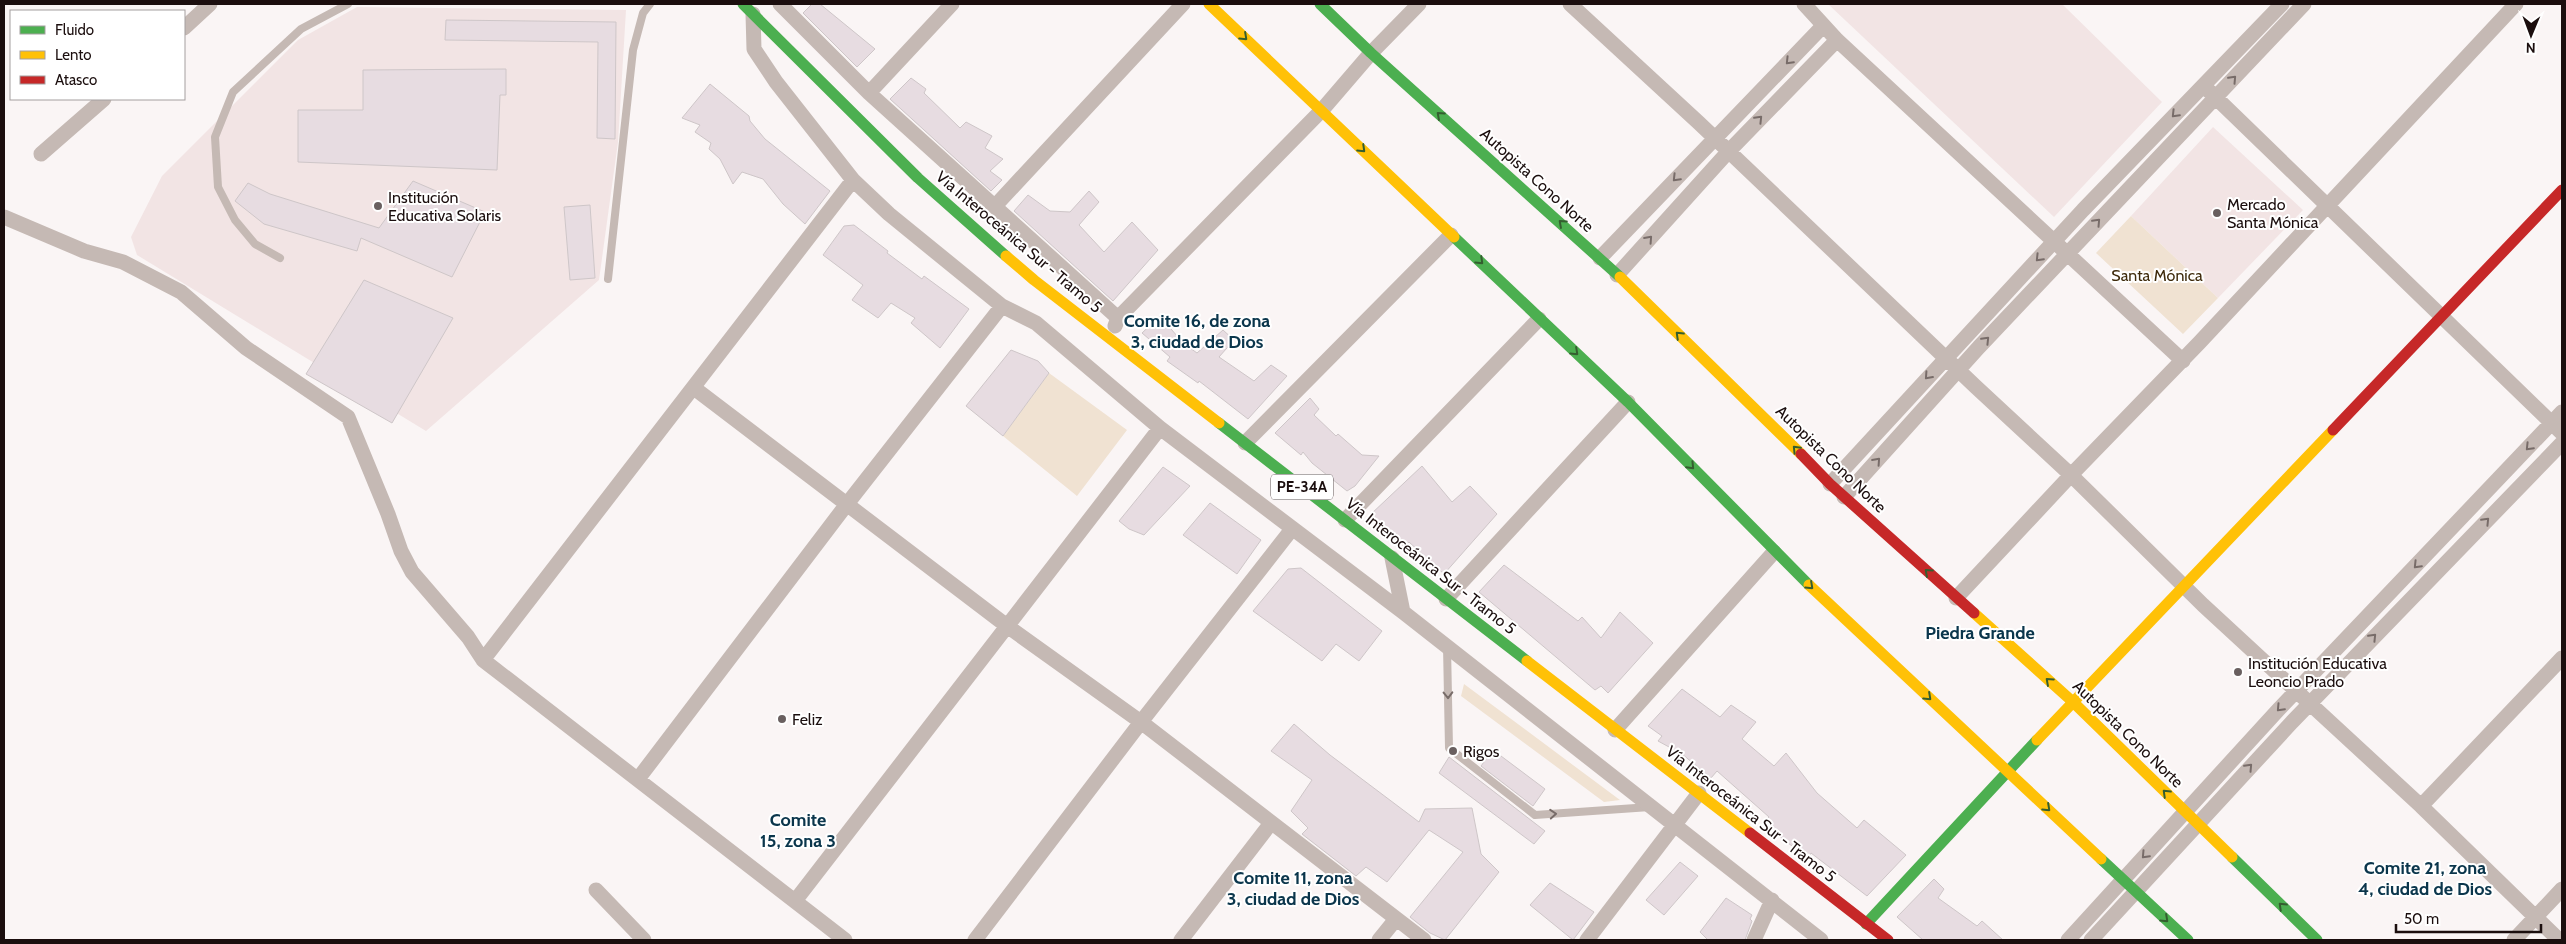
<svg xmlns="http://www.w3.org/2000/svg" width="2566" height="944" font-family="Cabin,sans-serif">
<rect width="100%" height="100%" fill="#faf5f5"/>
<path fill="#f2e4e4" d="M1828,4H2062L2162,102L2054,217Z
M357,7L626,10L618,142L599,280L426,431L137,255L131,237L162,176L298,40Z
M2213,127L2303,210L2218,298L2131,216Z"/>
<path fill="#f0e2d2" d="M2131,216L2218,298L2183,334L2096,253Z
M1049,373L1127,430L1077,496L1003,436Z
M1464,684L1620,800L1604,802L1461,696Z"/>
<path fill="#e7dce1" stroke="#cec6c8" d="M812,4H820L875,49L857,67L803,13Z
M446,20L616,22L615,139L597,138L598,42L445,40Z
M506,69V95H500L497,170L298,162V110H363V70Z
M911,78L926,89L924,93L960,128L966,122L992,136L985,148L1003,159L990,171L1002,180L991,191L890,99Z
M710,84L749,116L750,121L765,139L830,191L805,224L783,204L763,179L742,172L733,184L720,159L709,149L711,143L695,132L700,125L682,118Z
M413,181L485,212L452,277L361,238L357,251L264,224L235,201L248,183L270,194L379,228Z
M1089,191L1099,202L1079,225L1104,252L1132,222L1158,250L1113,301L1014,211L1028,195L1050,211L1070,212Z
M590,205L595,278L570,280L564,207Z
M854,225L888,251L887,253L922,279L924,276L969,309L940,348L911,323L915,318L891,303L878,318L852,300L863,285L823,255L844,226Z
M364,280L453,318L392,423L306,374Z
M1160,316L1183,343L1197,353L1223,330L1234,340L1219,357L1254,381L1271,365L1287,376L1248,419L1199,381L1198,383L1167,361L1170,357L1142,333Z
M1011,350L1038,361L1049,373L1003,436L966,406Z
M1310,398L1319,409L1314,415L1336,436L1338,434L1362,455L1379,456L1355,486L1347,491L1312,463L1303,452L1301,455L1275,433Z
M1422,466L1452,502L1470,486L1497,514L1444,574L1409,542L1404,546L1396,540L1370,515Z
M1163,467L1190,486L1144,535L1129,529L1119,521Z
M1210,503L1261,540L1237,574L1183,535Z
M1504,565L1578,621L1582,617L1601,638L1620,612L1653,643L1608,693L1601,686L1595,690L1479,592Z
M1301,568L1382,631L1359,661L1336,644L1322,661L1253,611L1288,569Z
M1682,689L1720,717L1731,705L1756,722L1742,739L1774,766L1786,753L1817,793L1857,828L1864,820L1906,855L1867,896L1811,853L1808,858L1776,834L1764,822L1769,817L1717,771L1711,778L1682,754L1658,741L1662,736L1648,726Z
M1294,724L1330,755L1419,822L1425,809L1472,808L1481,854L1499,872L1445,940L1430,933L1410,917L1463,852L1429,830L1387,882L1366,867L1356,876L1302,834L1308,828L1291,811L1312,780L1271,751Z
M1493,750L1545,789L1533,806L1481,766Z
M1449,757L1545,831L1534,844L1439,773Z
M1680,862L1698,876L1664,915L1646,900Z
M1934,879L1944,889L1938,898L1977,926L1982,921L2003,940H1923L1897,917Z
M1550,883L1594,912L1573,940L1530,905Z
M1726,898L1752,915L1750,919L1752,921L1745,940H1708L1700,932Z"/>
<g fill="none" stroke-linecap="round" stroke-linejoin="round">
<path stroke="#c5b9b4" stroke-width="8" d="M280,258L255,244L235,220L218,187L215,137L233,92L301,29L348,4
M608,279L633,50L643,13L650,4
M1447,646L1449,748L1535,815L1650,807"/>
<path stroke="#c5b9b4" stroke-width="15" d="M780,4L869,93L1118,318
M1570,4L1699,123L1976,387L2071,475L2203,605L2421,806L2559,940
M1804,4L1837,40L2183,361
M753,14L754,49L776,82L853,180L889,214L1002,306L1036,323L1160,428L1403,612L1821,940
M184,28L210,4
M2209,91L2562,433
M869,93L952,4
M41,154L104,99
M996,205L1183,4
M4,217L84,251L123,262L181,292L246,348L348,417L388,514L401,551L412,572L468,637L483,660L845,940
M1600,258L1823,26
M1617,275L1728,152L1837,40
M1115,326L1118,318L1322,110L1371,53L1419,4
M694,388L1007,626L1141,722L1424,940
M1245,443L1451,235
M1830,484L2083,210L2282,4
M1844,497L1979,347L2304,4
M1345,520L1539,319
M1392,558L1403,612
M1956,598L2071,475L2199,343L2516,4
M1446,599L1628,402
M483,660L853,180
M1615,730L1774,552
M638,779L847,504L1002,306
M2421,806L2562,658
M596,890L644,940
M795,901L1160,428
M975,940L1141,722L1292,529
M1181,940L1271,823
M1379,940L1396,919
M1587,940L1699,793
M1754,940L1772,900
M2068,940L2279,709L2562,412
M2091,940L2292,722L2562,443
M2514,940L2562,889"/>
<path stroke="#4caf50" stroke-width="11" d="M743,4L918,178L1006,256
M1320,4L1371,53L1620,277
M1454,237L1628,402L1809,585
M1219,423L1527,661
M2232,857L2317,940
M2101,859L2188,940
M1866,924L2037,740"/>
<path stroke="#ffc107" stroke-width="11" d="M1209,4L1454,237
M1006,256L1034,280L1219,423
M1620,277L1801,454
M1809,585L2101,859
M1974,613L2073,702L2232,857
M1527,661L1750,833
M2037,740L2333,430"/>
<path stroke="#c62828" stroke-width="11" d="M2333,430L2562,190
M1801,454L1830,484L1974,613
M1750,833L1888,940"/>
</g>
<defs><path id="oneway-chevron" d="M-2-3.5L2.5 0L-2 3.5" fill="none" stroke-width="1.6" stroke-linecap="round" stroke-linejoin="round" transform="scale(1.25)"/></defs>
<g stroke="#345e2f">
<use href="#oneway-chevron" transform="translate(1244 37) rotate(43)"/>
<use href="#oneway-chevron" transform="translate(1440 115) rotate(-138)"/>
<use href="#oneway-chevron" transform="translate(1362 149) rotate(44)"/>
<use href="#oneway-chevron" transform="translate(1562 223) rotate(-138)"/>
<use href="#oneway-chevron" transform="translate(1480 261) rotate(44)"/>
<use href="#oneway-chevron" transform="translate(1679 335) rotate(-136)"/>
<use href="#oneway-chevron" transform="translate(1575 352) rotate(43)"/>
<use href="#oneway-chevron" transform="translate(1796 449) rotate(-134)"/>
<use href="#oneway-chevron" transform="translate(1691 466) rotate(46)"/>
<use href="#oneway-chevron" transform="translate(1928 572) rotate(-138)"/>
<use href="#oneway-chevron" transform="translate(1810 586) rotate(43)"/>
<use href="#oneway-chevron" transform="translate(2049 681) rotate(-138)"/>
<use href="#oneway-chevron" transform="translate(1928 697) rotate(43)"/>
<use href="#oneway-chevron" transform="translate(2166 793) rotate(-136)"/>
<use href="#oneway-chevron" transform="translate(2047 808) rotate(43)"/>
<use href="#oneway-chevron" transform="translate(2282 906) rotate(-136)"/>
<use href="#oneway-chevron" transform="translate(2165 919) rotate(43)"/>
</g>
<g stroke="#786c69">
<use href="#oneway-chevron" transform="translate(1789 61) rotate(134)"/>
<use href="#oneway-chevron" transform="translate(2233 79) rotate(-47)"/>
<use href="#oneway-chevron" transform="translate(2175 114) rotate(134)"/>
<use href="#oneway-chevron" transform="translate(1759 119) rotate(-46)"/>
<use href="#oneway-chevron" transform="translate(1676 178) rotate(134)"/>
<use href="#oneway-chevron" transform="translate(2097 222) rotate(-47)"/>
<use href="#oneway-chevron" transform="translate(1649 239) rotate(-48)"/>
<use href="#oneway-chevron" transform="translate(2039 258) rotate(134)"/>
<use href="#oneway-chevron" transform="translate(1986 340) rotate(-46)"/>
<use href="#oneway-chevron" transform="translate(1928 376) rotate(132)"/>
<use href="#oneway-chevron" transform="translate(2529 447) rotate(134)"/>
<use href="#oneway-chevron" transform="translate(1877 461) rotate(-48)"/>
<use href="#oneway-chevron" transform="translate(2486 521) rotate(-46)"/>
<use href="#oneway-chevron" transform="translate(2417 565) rotate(134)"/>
<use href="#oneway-chevron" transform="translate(2373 637) rotate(-46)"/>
<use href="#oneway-chevron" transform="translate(1448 695) rotate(89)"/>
<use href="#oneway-chevron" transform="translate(2280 708) rotate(133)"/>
<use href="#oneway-chevron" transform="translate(2249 767) rotate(-47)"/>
<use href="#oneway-chevron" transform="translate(1553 814) rotate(-4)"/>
<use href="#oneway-chevron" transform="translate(2145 855) rotate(133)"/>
</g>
<g fill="#695f5f" stroke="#fff" stroke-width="2">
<circle cx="378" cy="206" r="5"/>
<circle cx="2217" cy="213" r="5"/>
<circle cx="2238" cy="672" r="5"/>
<circle cx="782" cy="719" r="5"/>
<circle cx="1453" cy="751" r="5"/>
</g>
<g text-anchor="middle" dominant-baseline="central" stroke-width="4" stroke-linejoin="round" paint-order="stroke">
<rect fill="#fff" stroke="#5f5656" stroke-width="1" x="1271" y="474.5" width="62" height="25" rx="4"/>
<g font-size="15" font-weight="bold" fill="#1b0e0e">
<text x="1302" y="487">PE-34A</text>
</g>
<g font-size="16" fill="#1b0e0e" stroke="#fff">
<text transform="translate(1537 180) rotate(42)">Autopista Cono Norte</text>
<text transform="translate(1019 242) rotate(40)">Vía Interoceánica Sur - Tramo 5</text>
<text transform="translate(1831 459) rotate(44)">Autopista Cono Norte</text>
<text transform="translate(1431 566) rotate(38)">Vía Interoceánica Sur - Tramo 5</text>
<text transform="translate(2128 734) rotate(44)">Autopista Cono Norte</text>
<text transform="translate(1751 814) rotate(38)">Vía Interoceánica Sur - Tramo 5</text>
</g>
<g font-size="16" fill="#1b0e0e" stroke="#fff" text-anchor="start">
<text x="388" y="197">Institución<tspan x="388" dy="18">Educativa Solaris</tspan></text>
<text x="2227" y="204">Mercado<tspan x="2227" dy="18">Santa Mónica</tspan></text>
<text x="2248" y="663">Institución Educativa<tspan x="2248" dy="18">Leoncio Prado</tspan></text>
<text x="792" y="719">Feliz</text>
<text x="1463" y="751">Rigos</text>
</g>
<g font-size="16" fill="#3e2a0b" stroke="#fff">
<text x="2157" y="275">Santa Mónica</text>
</g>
<g font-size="18" font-weight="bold" fill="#0b364c" stroke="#fff">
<text x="1197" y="321">Comite 16, de zona<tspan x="1197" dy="21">3, ciudad de Dios</tspan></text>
<text x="1980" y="633">Piedra Grande</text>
<text x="798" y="820">Comite<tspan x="798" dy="21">15, zona 3</tspan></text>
<text x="2425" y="868">Comite 21, zona<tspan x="2425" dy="21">4, ciudad de Dios</tspan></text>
<text x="1293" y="878">Comite 11, zona<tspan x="1293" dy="21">3, ciudad de Dios</tspan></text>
</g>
</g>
<rect width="2566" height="944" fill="none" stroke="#1b0e0e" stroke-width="10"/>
<rect x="10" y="10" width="175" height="90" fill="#ffffff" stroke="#a49f9f"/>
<rect x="20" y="26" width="25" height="8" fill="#4caf50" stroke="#a49f9f"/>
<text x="55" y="35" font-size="15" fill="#1b0e0e">Fluido</text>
<rect x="20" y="51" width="25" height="8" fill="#ffc107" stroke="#a49f9f"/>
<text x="55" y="60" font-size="15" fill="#1b0e0e">Lento</text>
<rect x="20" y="76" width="25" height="8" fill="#c62828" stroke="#a49f9f"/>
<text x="55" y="85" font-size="15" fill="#1b0e0e">Atasco</text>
<g transform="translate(2531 35) rotate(181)" stroke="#ffffff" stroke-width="4" paint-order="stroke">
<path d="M0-4L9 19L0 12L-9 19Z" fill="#1b0e0e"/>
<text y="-8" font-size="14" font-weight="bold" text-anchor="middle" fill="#1b0e0e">N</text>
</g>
<path d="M2396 924v8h145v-8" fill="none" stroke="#1b0e0e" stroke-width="2.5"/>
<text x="2404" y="924" font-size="15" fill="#1b0e0e" stroke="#ffffff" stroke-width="4" paint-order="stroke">50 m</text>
</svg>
